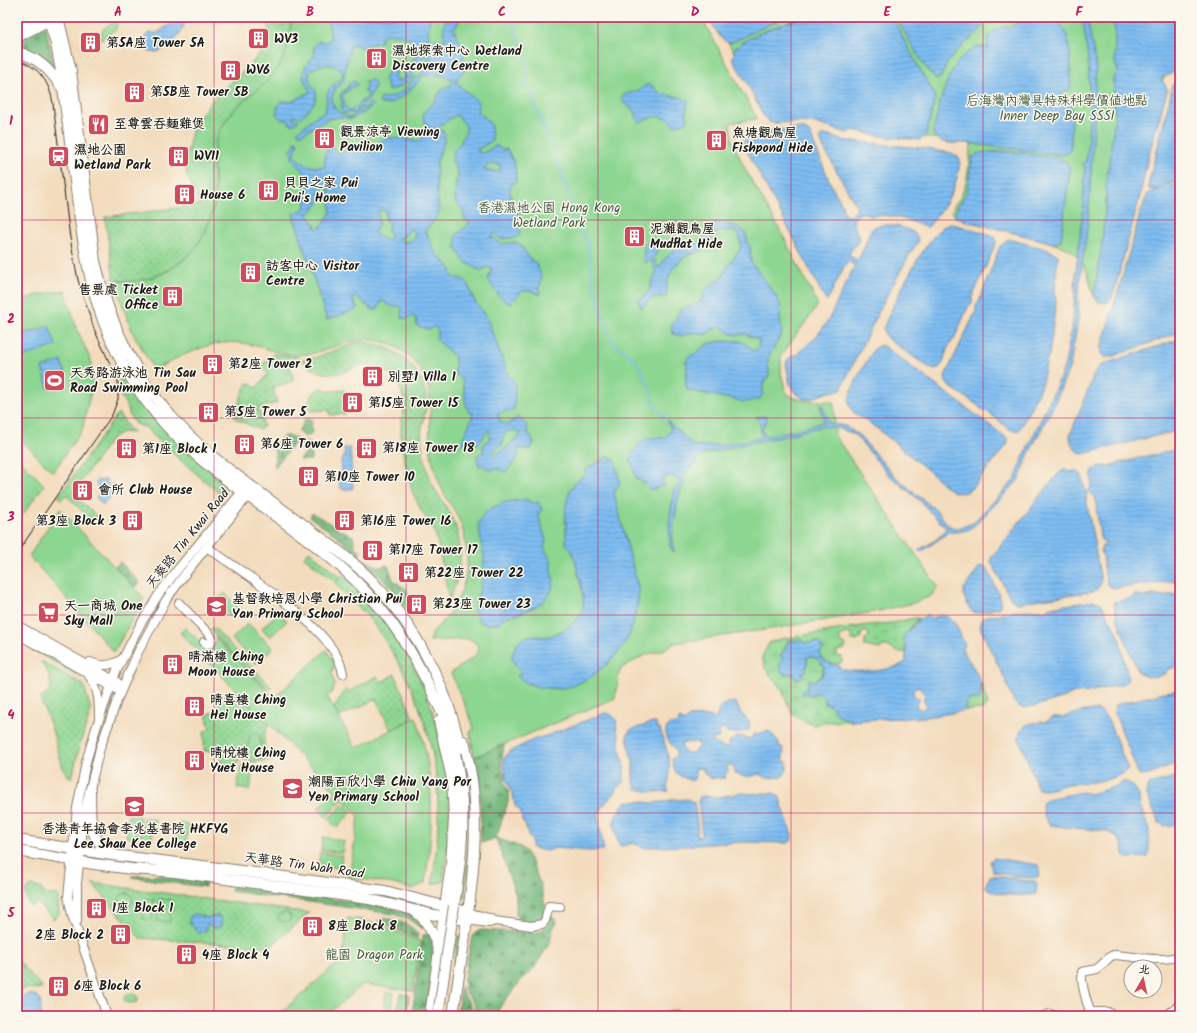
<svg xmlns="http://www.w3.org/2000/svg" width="1197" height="1033" font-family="Kalam,'LXGW WenKai TC',sans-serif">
<defs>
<pattern id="grass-dots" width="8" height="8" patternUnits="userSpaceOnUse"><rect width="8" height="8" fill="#8dd691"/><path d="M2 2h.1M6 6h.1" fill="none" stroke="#79b77c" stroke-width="1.8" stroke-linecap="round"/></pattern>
<pattern id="forest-firs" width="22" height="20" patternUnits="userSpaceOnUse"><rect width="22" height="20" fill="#72b77b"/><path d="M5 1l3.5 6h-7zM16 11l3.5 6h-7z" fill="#5d9464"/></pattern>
<pattern id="wetland-marsh" width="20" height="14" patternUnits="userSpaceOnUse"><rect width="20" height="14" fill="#8dd691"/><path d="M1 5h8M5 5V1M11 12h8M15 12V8" fill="none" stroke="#79b77c"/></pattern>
<pattern id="water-rules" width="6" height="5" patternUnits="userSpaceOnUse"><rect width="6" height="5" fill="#7ebcf1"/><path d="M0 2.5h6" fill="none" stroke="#6ca1ce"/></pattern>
</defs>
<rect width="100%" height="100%" fill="#fbf7ec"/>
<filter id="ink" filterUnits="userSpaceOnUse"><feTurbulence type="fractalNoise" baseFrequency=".025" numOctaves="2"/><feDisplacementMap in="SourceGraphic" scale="8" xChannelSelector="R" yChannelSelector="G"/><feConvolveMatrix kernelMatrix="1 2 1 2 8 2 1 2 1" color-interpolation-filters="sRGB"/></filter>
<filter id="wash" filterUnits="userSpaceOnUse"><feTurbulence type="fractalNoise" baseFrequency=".012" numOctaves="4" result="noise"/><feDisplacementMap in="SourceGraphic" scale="16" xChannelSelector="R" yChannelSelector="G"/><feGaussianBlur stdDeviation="0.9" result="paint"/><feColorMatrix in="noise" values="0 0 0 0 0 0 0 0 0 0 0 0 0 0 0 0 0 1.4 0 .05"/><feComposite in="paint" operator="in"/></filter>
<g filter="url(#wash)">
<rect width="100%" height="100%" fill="#f3dcbd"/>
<path fill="url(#grass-dots)" stroke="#547956" d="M267,17H291C292,46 283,70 259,88C245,100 231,110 222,127C216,140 212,154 213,168C213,177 215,186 215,195C213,237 182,272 141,280C132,282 123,281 114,281L105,217L200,205C195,192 185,176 185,162C185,158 187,154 188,150C189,144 190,138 192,132C195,123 210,102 217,95C237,74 277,52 267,17Z
M363,342C397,345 428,371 426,407C425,417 421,427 421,437C422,448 425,463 428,473C431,485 439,495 445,505C465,535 464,569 449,600L439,548L434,530L421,510L412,491L409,478L404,473L407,470C403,457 401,444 401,431C401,421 404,412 404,403C403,387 392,373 378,367C361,360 355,369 340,373C325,376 311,370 301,360L289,363L294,381L273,387L277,403L258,408L264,427H262L260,430L236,419L234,416L246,384L249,383L256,388L268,374L261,367L273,354L298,357L301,360L314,358L355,343Z
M122,368L226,487L220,494L178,458L150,432L145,427L135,424L129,414V411L122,397L120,396V382L115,371Z
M320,388L330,391L344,390L345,414L330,415L329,410L311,411L310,407L308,405C310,398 313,392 320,388Z
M118,413L131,431L134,433L122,432L112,438L73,493L97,517L93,522L66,495L61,500L58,497Z
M309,551L371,602L402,645L425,689L436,722L447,772L450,812L448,846L443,882L432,884C436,857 439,830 438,802C436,732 408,665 363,611C354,601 344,593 335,583L336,582L304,557Z
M32,647L78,673L77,675L31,649Z
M41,661L84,685L91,711L80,744L72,778L68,776L63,768L50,723L40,699C59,688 49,675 41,661Z
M395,674L413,718L391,730L376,699L339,717L334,708L346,689L348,692L377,676L381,682Z
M230,693L234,694L239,693L269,724C262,736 262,749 272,760L254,762L242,759L237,762L234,768L229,769L222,766L221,761L223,756L219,752L204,751V731L210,729L206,714L219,711L216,697Z
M470,805L472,825L465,898H462L468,850Z
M92,883L309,913L270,947L140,938Z
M32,886L40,888L46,895H58L59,914L53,919L37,902L31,907C27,901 25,897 26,890Z
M458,935L461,937L450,1016H447Z
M17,959L42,988C33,991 27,985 17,992Z"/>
<path fill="url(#forest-firs)" stroke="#476a4c" d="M44,27L46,28L47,32L55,73L17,49V41Z
M305,419H311L312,432L309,436H304L298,431L302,426Z
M284,436C295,435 299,444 310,442L311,460H300L307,451L295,442L275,467C275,455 272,442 284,436Z
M312,513L336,527L341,532L342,530L353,536L355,547L361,551L359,556L336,535L310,517Z
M360,558L379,567L387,565L389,568L393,580L407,590L408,594L406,602L409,612L392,588Z
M120,562L140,583L135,588L115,567Z
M504,744L501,767L505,775L504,782L509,792V799L496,838C503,841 516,844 522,848C532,856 547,900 545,912C544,917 541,920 538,923H522L518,920L516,915V896L496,838L481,843L480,796L474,757Z
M177,875L196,878L206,882L205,887L131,877L132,876Z
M232,886L356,902V900L409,913L418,920L424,927L422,929L410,920L394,914L231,891Z
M551,915L557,922L553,928L550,942L535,967L519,983L502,1004L495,1016H473L475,1006L465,990L464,978L472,936L478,931L482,930L536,933C546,929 548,924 551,915Z
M380,919C394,918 409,922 418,934L417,938L379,922Z
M429,934L434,953L426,1016H412L422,939L423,935Z
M461,986L463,993L472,1007L470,1016H457Z
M676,1010L687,1016H654L656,1013Z"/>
<path fill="url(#wetland-marsh)" stroke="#547956" d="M914,618H919L913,624L903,640L906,647V652C898,653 894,651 887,646H882L880,649L865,646C864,640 865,639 870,635L865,631L861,634V637L857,641L851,639V635L848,633L839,636L841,643L846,645L845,649L837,651V656L842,657V662C834,667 828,663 821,659L819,642L805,643L788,640L786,648L781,655L787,674L793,673L796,679C801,673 807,666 807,658L810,656L817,659L824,666L821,676L815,681H809L807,690L802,691L806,694L813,695L816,693H821C825,705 843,714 852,721L824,722L815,725L805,722L796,717L791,711L782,690L765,668L762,658L763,655L769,643L780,639L868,625L892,623Z
M981,683L988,704L983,709L966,710L965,706L967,700L974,699L981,695Z"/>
<path fill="#8dd691" stroke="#547956" d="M291,17H701L756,117V119L730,123L732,141L746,171L779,228L818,305L781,356V373L786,393C803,405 815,399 834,402L835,436L938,587L931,596L913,603L874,612L771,629L674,643L663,650L645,655L620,669L615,698L474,757L470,732L474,729L472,722L451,673L476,655L479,649L476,643L469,639L430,641C433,628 437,629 445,619C457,605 465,586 467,567C468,550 465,533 458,517C454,509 448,502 444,493C438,481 433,467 431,453C426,427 436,400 424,376C417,361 404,350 389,344C354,330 332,354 298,355C280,355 265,347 248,344C213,337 184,355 154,370L132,331L114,281C123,281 132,282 141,280C182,273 213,237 215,195C216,168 208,154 222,127C231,110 245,100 259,88C283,70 292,46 291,17Z
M710,17H1180V51L1159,87L1101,300L1094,297L1088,274L1079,258L1069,249L1049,242L956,215L952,213C952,206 958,201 961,196C969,180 969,159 971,142L892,134L738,57Z
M117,21L116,29L102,39H100C101,29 107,23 117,21Z
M65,290L76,327L92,363L88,376L92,378L93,382L82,430L53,472L17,436V301L38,295Z
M17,457L44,485L17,523Z
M60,509L144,598L114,652L29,556Z
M343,575L371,602L362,611L335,583Z
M225,593L241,611L232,619L216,601Z
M279,612L287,621L270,637L262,628Z
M248,623L273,648L256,664L232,639Z
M213,627L271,687L268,690L210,630Z
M185,628L206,648C212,648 218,643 215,637L274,698L326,650L334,662L332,675L335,685L332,692L327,696L356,748L416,717C435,771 434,826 425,883L412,889L394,884L349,877L359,816L180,633Z
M255,732L260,736C260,743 263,754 260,759L254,762L242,759L237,762L234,768L229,769L224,767L221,761C226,743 247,767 250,735Z
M241,765L253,767L250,790L237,788Z
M333,793L341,802L326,817L318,808Z
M344,804L352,812L337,828L328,819Z
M129,815L140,817L137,839L126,837Z
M144,818L155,820L151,841L140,839Z
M178,823L189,825L185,846L174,844Z
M323,837L344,841L342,853L321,850Z
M320,852L342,856L340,868L318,865Z
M119 900a7 7 0 1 1 14 0a7 7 0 1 1-14 0Z
M145,899L154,900L152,920L143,919Z
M159,899L171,900L170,922L157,921Z
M285,912L291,916L290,920L285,922L278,920V916Z
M348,918L364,920L420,941L413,991L363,984L326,1016H277L342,959Z
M386,992L394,993L391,1013L383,1012Z
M130,993L137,996L138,999L137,1002L130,1003L125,1001L124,999L125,995Z
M400,994L409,995L406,1015L397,1014Z"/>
<path fill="url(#water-rules)" stroke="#4d6c86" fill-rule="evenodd" d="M323,17H427L430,19L428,32L430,41L435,44L441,45L442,43L441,42L434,40L436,39L446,40C442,33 443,26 447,18L448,17H459V21L454,29L457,37L464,46L463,65L465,67V71L458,77L456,81C463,90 472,96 480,104L477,111C483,114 485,120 491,124C490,130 493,135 492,141L478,149V152L483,153L497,145L502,150L507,149L515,164L516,182L511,184C507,197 515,202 518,212C520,219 519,228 520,235L516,238L500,239L496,235L493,234L490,238H494L501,244L504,243H517L521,245L530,259L536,263L541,275V284L539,287L540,295L532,291H522L513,300L510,304C501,300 493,289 488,279L492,269L487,267L480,271L464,261L456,248V235L466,227L470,222L465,220L462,209L455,202L456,182L458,177L457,171L452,160L454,150L461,142L466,130V126L457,115C449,118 444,124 436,128L438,132L442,130L444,133L445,139L437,160L436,180L439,212L436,219L425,231L435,252L451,269V274L455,278L463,279L467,282L474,300L487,318L508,375L515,383L514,408L512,411H505L498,414L500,422L508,424L519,417L528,427L527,433L530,434L534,443L530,450L518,448V457L506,472L495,468L492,471L482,465L479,467L477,455L483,453V444L490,439L489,429L479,443L467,446L462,442C464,432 472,423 473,413L469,412C463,401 466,389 461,378L455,375V357L436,339L438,331L434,326L429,330L417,326L416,318L411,316L406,319L402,318L401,314L402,309L400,306C392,308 387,305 382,300L377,310H372L357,297L352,298L358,309L327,320L293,214L298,213L305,208C309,187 311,175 293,160L291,150L295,144L294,142L296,141L298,143L294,155C301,164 314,169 325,166V155L328,148L333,147L339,154L350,148L357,146L364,152H372C379,131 402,139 419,141L424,136L434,132L433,129L427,126L423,118V115L424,112L434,102L442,89C446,89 452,84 454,81C447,75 430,74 421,77L420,74C429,69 432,64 430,53C413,41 402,30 381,36L382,41L361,48L354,44L350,47L349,52H350L347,61L343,82L335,89L331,100C335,111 340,114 351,117L371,103L373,106L363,113L351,119L341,117L328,119L300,135L297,132L316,116L325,112C328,98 324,88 340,81L343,75L340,68C327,63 320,63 309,72C309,81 310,85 316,91C317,104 310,108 301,117L294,116L293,118L295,120H299L294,125L289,123V120H282L276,114L278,106L281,101L291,102L310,92C309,88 306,85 304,80C301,71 308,62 314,56V47L319,41L323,43L330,40V30L328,21ZM492,164L500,165V171L498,173L497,171H489L484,169L486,165H488L490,166ZM325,187L329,189L331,212L320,228L316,229L315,224L307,214C314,210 318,205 321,198L319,194L320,190ZM381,210L386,211L385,220L389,221L388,230L391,235L389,240L383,239L374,233L379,224L378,211ZM409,229L415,232L416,234L410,241L403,242L399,240L400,237L405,236ZM513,430L520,432L519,438C511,440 511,444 506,448C502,451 498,453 494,454L491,453C496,447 506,446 503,436L506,432Z
M708,17H785L731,43C721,43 713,25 708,17Z
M799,17H892L919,68L934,93L935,100L926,135L919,140L872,135L864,132L853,130L848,133L814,123L798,122L775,123L769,122L764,117L747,83L733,60L734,49C750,35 778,25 798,19Z
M896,17H987L979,31L958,50L948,62L940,78L937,79C924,71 905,32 896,17Z
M1082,17H1087L1096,66L1095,105L1088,222L1078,295V320L1070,366L1053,407L1029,453L1019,480L975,525L968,530L958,532H949L921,552L918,550C926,546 945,536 946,527L939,521L918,499L889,475L856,436L849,432L837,428L823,426L777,438L768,439L704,454L694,462L683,479L684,483L678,498L673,528L672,540L674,552L670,547L669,522L674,489L679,485L680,481C675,476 668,474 663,479L664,485L663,486L650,490L643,482L636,479L630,456L637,448L640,442C643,441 646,438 649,438C661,436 662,443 671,430L667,421L668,420L673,428L678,430L693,446L723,445L760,438L762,436C760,429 762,423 756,417L765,416L767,419L762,429L765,436L796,430L824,422L820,405H822L829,423L845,426L860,436L876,455L897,478L938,512L947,524L952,527L958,528L973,523L1015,479L1023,458L1060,378L1065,364L1073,321L1076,272L1083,209L1085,166L1083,165V163L1086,162C1088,149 1088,135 1089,122C1090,87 1089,52 1082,17Z
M1112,17H1180C1180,33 1186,76 1162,77L1161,80L1165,84L1167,91L1147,161L1140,196L1114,292L1112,298L1108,302H1099L1094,294L1101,251L1106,202V185L1115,116L1113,78L1118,72L1115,62V30Z
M180,18L183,20L184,25C180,37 160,60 146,50L144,41L146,35L150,33H157Z
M1049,18C1052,20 1056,21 1058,22C1073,34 1070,66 1071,83L1070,89L1061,95L1062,97H1066L1071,101L1072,112L1071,148L1068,153L1063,155L964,143C952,143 937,145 933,132C941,101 946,60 979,46L988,48C987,45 987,41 988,38C992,31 1003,25 1010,27L1019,22Z
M417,52L429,58L425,67L412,61L414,58L417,59L419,57L415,55Z
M403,65L408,66V69L412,71V77C406,84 398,88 391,90H388L387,84L384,80C386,74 389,68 395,68L397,73L394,74L396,81L406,78L404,71H400V69Z
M1180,75V181L1153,190L1149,189V182L1171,93V87Z
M417,76L419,80C413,89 391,109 379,103L381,98C390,99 402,93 408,86C412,82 413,78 417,76Z
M371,80L374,81L375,85L368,101L363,103L361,108L357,110L355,113L343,112L341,110L342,103L340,95L343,91L347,89L349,84L355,81L357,83V85L351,87L348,91L344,93L342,97L345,101L344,106L347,108L349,111L353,110L354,107H358L360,101L367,99L368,94L364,91L367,85L365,83V82Z
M648,84L652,85C660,99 676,93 688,101L686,114L688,121L676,126C672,125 671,122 668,120C661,114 648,117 642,122H638L636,113L625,104L621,99L623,95L637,91Z
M801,128L806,130L810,134L832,187L842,204L843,210L846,215L849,216L856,211L857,207L822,145L820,138L822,135L831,136L840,140L878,144L922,148L951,153L959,157L960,161C957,190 946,205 928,227C922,227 918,224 913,222C899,217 884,214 870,216L863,212L856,216L853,221L859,239C857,245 850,249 849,256L858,260C860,255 863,251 865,246C867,241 868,233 872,229C880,220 911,227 917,236L918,242L911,252L884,301L840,391L828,392L811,399H804L795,393L790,384L786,363L789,358L796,355L816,337L828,321L855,265L847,261L828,299L826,301L781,214L747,151L744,142L745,135L749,133Z
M1004,151L1055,157C1063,159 1067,160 1070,169L1061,241L1054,243L966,221L955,217V212L967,191L972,157C981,150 993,153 1004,151Z
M1180,184V332L1111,357H1104L1101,354V347L1114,306L1140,214L1148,193Z
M715,223C728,224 749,225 747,243L750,246L751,262L777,297L781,308L780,317L782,333L768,358L769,376L763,385V394L760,399L745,402L687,390C683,378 689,371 686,361L689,356L696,353L708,344L721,341H740L749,346L753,351L758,348L759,340L745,334C734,337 729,333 720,326L705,335L696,332L680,336L673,334C671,327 670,324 676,319L678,312C685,307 693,305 701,302L704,291L723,276L726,268L741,248L739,234C730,228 724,230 714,234L709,243L700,252L687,255L674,267L667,282V292L666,297C659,296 653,296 648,302C645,305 645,307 641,308L638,300C651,294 650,284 656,273V271L651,260L645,263C642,256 644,248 647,242L655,239L659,242L656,255L653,258L659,268C664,260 671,250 681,247C687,245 694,247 699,242C706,236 707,228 715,223Z
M949,223L992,235L995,238L996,243L972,298V303L968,307L954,339L947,349L943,363L939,368L935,370L930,368L889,340L885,335L883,329C893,305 926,233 949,223Z
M1008,239L1046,249L1058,255L1055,288L1056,303L1049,355C1044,364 1045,375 1041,385C1036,399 1028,412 1022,425L1019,430L1013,431L1008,428L988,412L983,411L976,404L949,386L946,382L945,376L976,311V305L979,302L1000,246Z
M49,326L56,346L17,359V336Z
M1180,339V430L1082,454C1073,450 1071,445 1070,435L1095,372L1101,365Z
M882,345L1007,438L1008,443L1005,447L972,488C954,502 943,482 929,471C912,458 896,443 879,430C875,427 871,424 867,421C863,418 858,416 854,413C852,410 849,405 849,402C849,389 867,361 874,349L878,346Z
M61,361L68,381L48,388L42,368Z
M344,448H350L353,489L343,490L340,487L339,475L342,471L341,460L345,456Z
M1180,449V580L1113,588L1107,584L1103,561L1104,558L1103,557L1101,550L1102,546L1106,544L1105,542L1102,541L1100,537L1095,497L1090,493L1089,490C1097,478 1082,467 1108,466L1151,455L1161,454L1164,452Z
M609,456L611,460L615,459L620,483L617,486L614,493L639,591L637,608L630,634L621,649L607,664L591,677L573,686L558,689L539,687L526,683L517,676L521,673L511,658C513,651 516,642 524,638C532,633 537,637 545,637C558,635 577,624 582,611C585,601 582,590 580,581C577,568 575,553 566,544C567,524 561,499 575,483C577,480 582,477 585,475L586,469Z
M1065,469L1068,472L1077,471L1081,474L1084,486L1087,493L1086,498L1101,581C1100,586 1099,589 1093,591L1017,603L1011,599L991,562V558L1036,501L1058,474Z
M105,479L107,480V484L109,485L111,484L118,490L103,505L96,498L100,492L96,483L97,480L102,481Z
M525,499L533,503L538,502L542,510L538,514L546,540L544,548L551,560V572L554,581L551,592L541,604L518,614L505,617L499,623L488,625L480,622L474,612L475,604L480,589L483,573L484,556L478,525L482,516L489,509L506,502Z
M980,566L987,568L1001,599L1000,606L998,608L979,613L972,612L964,597V589Z
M1180,594V666L1168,669L1165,674C1155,677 1148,679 1138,672L1117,618L1114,602L1133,598L1135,595H1139L1144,597L1153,595L1158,596Z
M1095,601C1098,602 1099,602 1101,603C1104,606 1105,612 1107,615C1112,625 1120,631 1120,642L1128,677L1127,681L1123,684L1084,693L1074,692L1065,697L1035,706L1024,708L1018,706L1014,702L1005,679L983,634L980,627L982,619L987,616C1000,614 1034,606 1045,611L1051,607L1057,606Z
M927,615L932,618C954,609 957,629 965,645L962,649C970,665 987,680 979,700L974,699L967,700L965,706L966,710C952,713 937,716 923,717C899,719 876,718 852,721L848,718L845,719C842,717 838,715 836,713C833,708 831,703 824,703L825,700L820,693H816L813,695L806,694L803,696L801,694L802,691L807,690L809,679L815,681L822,676L824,666L817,659L810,656L807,658L806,672H802V677L796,680L793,674H787L782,673L779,665L782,661L781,655L786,648L788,640L794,641L799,639L805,643L819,642L823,649L820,653L821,659L831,664L838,665L841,669C858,673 891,672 906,662V647L903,640L904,635C914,628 914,620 927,615ZM918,686L925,695L923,700L925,702L926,705L924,709H920L916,707L917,702L920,700L913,694V691Z
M1180,689V762L1149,775L1141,776L1138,773L1114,711L1116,705L1122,703Z
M729,702L732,703L735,702C737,705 739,709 741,713C746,720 751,718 749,730L737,733L726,732L723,729L718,730L720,735L719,737L714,739L712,742L720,745L723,748L728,746L730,741L737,737L742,736L747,739L752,738L753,735L769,731L779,742V746L783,748C785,754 782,757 783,761L787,762V770L782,777L767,778L759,774C752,777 743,778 735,773L732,765H729L727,767L728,771L725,775V778C720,779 716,776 711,779L704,773V769L696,768L694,779L691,781C676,773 675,777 672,759L676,756V750C670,743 660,733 670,724L676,725L680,719L685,722L689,717L710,716L714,719L717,716L720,707ZM694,741L700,745L693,753C687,753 684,753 681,746L682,744L688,742L692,743Z
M1098,710L1103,713L1108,720L1128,769C1114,783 1087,782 1068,784C1058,786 1048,792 1038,789L1019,738L1020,731L1027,724L1048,721L1054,717H1063L1085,711Z
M605,713L610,714L616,719L617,732L619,736V747L624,762V781L602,807L598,817L604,850L589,851L556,848L546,851L532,848V840L529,837L525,825L522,820L521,812L515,806L513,795L506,780V774L503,765L505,757L509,752L535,739L546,736Z
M652,723H656L657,728L660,729C666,747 674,769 667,787L669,791L653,792L634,789L636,787L633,782V758L631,757L627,736L630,730Z
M1180,776V823C1173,826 1165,827 1159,823L1147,795V787L1152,783Z
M1123,782H1127L1135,788L1139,796L1140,806L1149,829V854L1148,857L1126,858L1123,855L1122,845L1116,836L1106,831L1064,827L1050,825L1044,816L1042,804L1046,799L1083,792L1090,794L1114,787Z
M742,793L753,794L774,793L779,796L792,835L791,841L788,843L743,842L665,847L658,846L644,848C630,841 634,844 620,846C612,823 610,823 625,802L636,801L651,803L662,802L676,799L679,800L687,799L694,802L698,830L697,833L698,836L700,837L702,834L698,801L700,797L704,796L718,797Z
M994,858L1038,865L1040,867L1039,876C1032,881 1005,874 995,872L992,870L990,861Z
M991,875L1026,881H1035L1037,883L1036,894C1025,897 992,896 985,886Z
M196,914L208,918L213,916H219C224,922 221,928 214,928L210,925L207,924L206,927L207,930L199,933L189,922L190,916Z
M31,994C46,997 38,1007 42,1016H25C23,1012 25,1010 24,1007C22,1004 21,1004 21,1000L25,996Z"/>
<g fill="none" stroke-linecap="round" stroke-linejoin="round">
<path stroke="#7ebcf1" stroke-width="1.5" d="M511,17L526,58L527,83L535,105L567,188L570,200L571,210L577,225L587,241L590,259L592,277L606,326L613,343L633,358L639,365L649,387L655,407L668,421"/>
</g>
</g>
<g filter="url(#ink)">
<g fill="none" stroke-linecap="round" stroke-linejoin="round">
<defs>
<path id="minor" d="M207,547C243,574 337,628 343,674
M179,603L211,636L212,639L211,643L207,644L204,642
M17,625L117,682
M17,634L116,689
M90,662C101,667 112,666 122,659
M89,676C99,689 99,702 99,718
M467,912L489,918L495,921
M466,920L489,923L495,921L532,926L542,924L545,921L549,906L560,907
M77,921V883L85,809L100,748L118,698L138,652L166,600L185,574L251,492
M107,1016L72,915L68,897L77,808L86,762L96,728L116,672L140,625L159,594L178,569L245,488
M1044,1016L1050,1014L1056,1016
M1083,1016L1091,1012
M1114,1016L1108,1012H1091C1086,1003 1081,982 1082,972L1097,969L1111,956L1114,955C1136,956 1158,963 1180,956
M1165,1016L1180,1004"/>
<path id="major" d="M48,17L56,44L61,71C65,105 70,139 74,173C84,253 91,318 137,388C179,453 243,491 304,537C366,583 400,625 433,694C437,703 442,712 446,721C455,747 460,776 462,803C464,837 459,872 454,906
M58,17L71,71L95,261C109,322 135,378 178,424C201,449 228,469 255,489C284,511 313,531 341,553C401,600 445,674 460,748
M17,27L38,17
M17,37L55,17
M17,52C38,57 51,71 62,88
M90,791C91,820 86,835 111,854
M17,840L112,855L227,869L385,891L467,912
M17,851L94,864L132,869L175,872L369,899L434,915L466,920
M413,910C426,918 435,935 438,950
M430,1016L451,864L454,818L452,779L439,721
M453,1016C463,941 482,855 472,780C470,768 467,756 465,744L463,741"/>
</defs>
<use href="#minor" stroke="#887c6c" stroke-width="10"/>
<use href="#major" stroke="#887c6c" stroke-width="12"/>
<use href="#minor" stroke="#fff" stroke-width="8"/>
<use href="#major" stroke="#fff" stroke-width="10"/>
<path stroke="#1c1c1c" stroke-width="1" d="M17,60C39,66 50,83 53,104L70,238L78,280L94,329L118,381V399L112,415L17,553"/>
<defs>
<path id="major-bridge" d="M438,1016L454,906"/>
</defs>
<use href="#major-bridge" stroke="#887c6c" stroke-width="12" stroke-linecap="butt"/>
<use href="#major-bridge" stroke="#fff" stroke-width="10"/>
</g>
</g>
<path fill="none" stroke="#c2185b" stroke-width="1" stroke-opacity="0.55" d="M214,17V1016M406,17V1016M598,17V1016M791,17V1016M983,17V1016M17,220H1180M17,418H1180M17,615H1180M17,813H1180"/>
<defs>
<symbol id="building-square" viewBox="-11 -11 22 22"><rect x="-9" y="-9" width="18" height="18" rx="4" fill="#d1495b" stroke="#fbf7ec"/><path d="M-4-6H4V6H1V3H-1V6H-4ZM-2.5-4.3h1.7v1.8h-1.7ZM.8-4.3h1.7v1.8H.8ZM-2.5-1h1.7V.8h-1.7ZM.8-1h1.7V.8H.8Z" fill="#fff"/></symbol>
<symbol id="restaurant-square" viewBox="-11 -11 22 22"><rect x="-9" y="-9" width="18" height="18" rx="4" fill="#d1495b" stroke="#fbf7ec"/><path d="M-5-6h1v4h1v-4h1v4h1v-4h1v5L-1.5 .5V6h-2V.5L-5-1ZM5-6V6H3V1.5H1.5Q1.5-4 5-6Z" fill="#fff"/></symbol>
<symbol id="station-square" viewBox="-11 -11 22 22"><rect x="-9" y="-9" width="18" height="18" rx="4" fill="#d1495b" stroke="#fbf7ec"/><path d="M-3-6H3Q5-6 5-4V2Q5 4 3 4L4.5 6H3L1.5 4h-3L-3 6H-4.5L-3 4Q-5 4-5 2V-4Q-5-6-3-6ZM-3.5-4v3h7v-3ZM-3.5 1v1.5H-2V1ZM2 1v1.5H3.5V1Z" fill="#fff"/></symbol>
<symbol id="stadium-square" viewBox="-11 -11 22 22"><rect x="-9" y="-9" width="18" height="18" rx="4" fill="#d1495b" stroke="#fbf7ec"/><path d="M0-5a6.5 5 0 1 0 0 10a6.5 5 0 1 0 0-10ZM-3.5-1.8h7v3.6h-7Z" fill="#fff"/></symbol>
<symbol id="school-square" viewBox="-11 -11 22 22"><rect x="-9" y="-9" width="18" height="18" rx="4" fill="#d1495b" stroke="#fbf7ec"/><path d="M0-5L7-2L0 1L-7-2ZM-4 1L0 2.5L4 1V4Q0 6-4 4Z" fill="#fff"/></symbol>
<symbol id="supermarket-square" viewBox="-11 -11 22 22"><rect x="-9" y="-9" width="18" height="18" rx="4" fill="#d1495b" stroke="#fbf7ec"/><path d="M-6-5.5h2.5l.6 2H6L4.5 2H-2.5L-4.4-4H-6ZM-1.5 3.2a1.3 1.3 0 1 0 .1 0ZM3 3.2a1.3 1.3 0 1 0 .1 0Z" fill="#fff"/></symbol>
</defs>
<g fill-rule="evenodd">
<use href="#building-square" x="246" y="26" width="25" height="25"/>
<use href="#building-square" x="78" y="30" width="25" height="25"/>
<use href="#building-square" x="364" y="46" width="25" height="25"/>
<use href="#building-square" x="218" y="58" width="25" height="25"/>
<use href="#building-square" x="122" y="80" width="25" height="25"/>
<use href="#restaurant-square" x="86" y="112" width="25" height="25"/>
<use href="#building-square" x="312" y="126" width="25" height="25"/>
<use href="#building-square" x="704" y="128" width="25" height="25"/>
<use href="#building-square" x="166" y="144" width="25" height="25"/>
<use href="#station-square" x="46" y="144" width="25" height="25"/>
<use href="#building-square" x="256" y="178" width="25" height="25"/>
<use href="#building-square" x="172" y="182" width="25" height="25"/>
<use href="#building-square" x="622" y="224" width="25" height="25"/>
<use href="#building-square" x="238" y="260" width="25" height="25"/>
<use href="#building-square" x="160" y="284" width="25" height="25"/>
<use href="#building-square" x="200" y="352" width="25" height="25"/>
<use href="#building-square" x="360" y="364" width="25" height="25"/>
<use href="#stadium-square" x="42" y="368" width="25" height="25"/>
<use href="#building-square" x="340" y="390" width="25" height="25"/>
<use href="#building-square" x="196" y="400" width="25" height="25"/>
<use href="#building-square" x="232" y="432" width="25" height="25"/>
<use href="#building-square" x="354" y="436" width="25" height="25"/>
<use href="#building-square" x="114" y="436" width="25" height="25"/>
<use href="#building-square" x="296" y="464" width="25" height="25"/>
<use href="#building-square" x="70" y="478" width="25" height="25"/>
<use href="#building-square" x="120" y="508" width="25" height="25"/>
<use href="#building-square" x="332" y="508" width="25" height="25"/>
<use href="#building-square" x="360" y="538" width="25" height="25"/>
<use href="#building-square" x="396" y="560" width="25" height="25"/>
<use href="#building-square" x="404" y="592" width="25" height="25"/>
<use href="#school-square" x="204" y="594" width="25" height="25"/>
<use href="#supermarket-square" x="36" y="600" width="25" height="25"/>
<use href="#building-square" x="160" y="652" width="25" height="25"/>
<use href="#building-square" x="182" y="694" width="25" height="25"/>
<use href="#building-square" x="182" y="748" width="25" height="25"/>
<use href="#school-square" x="280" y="776" width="25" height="25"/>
<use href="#school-square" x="122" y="794" width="25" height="25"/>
<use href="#building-square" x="84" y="896" width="25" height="25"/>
<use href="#building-square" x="300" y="914" width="25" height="25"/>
<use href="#building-square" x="108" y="922" width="25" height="25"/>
<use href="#building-square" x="174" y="942" width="25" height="25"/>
<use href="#building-square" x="46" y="974" width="25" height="25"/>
</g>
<g text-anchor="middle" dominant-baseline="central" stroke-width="3" stroke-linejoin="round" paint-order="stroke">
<g font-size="13" font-weight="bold" fill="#1c1c1c" stroke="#fbf7ec" text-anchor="start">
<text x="274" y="39">WV3</text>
<text x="106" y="43">第5A座 Tower 5A</text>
<text x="392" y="51">濕地探索中心 Wetland<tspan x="392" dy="15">Discovery Centre</tspan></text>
<text x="246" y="70">WV6</text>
<text x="150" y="92">第5B座 Tower 5B</text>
<text x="114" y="124">至尊雲吞麵雞煲</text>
<text x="340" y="132">觀景涼亭 Viewing<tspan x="340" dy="15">Pavilion</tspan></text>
<text x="732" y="133">魚塘觀鳥屋<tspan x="732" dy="15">Fishpond Hide</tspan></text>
<text x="74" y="150">濕地公園<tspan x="74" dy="15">Wetland Park</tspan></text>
<text x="194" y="156">WV11</text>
<text x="284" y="183">貝貝之家 Pui<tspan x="284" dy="15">Pui's Home</tspan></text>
<text x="200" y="195">House 6</text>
<text x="650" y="229">泥灘觀鳥屋<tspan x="650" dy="15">Mudflat Hide</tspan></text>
<text x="266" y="266">訪客中心 Visitor<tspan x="266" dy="15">Centre</tspan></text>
<text x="158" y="290" text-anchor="end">售票處 Ticket<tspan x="158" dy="15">Office</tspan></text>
<text x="228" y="364">第2座 Tower 2</text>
<text x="70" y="373">天秀路游泳池 Tin Sau<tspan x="70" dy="15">Road Swimming Pool</tspan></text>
<text x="388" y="377">別墅1 Villa 1</text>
<text x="368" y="403">第15座 Tower 15</text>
<text x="224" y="412">第5座 Tower 5</text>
<text x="260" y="444">第6座 Tower 6</text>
<text x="382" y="448">第18座 Tower 18</text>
<text x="142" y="449">第1座 Block 1</text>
<text x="324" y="477">第10座 Tower 10</text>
<text x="98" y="490">會所 Club House</text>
<text x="116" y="521" text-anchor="end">第3座 Block 3</text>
<text x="360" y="521">第16座 Tower 16</text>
<text x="388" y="550">第17座 Tower 17</text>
<text x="424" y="573">第22座 Tower 22</text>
<text x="232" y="599">基督教培恩小學 Christian Pui<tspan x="232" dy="15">Yan Primary School</tspan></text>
<text x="432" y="604">第23座 Tower 23</text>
<text x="64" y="606">天一商城 One<tspan x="64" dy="15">Sky Mall</tspan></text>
<text x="188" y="657">晴滿樓 Ching<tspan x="188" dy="15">Moon House</tspan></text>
<text x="210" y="700">晴喜樓 Ching<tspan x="210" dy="15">Hei House</tspan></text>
<text x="210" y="753">晴悅樓 Ching<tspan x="210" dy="15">Yuet House</tspan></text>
<text x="308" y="782">潮陽百欣小學 Chiu Yang Por<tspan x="308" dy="15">Yen Primary School</tspan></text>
<text x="135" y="829" text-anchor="middle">香港青年拹會李兆基書院 HKFYG<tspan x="135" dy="15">Lee Shau Kee College</tspan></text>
<text x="112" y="908">1座 Block 1</text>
<text x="328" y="926">8座 Block 8</text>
<text x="104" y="935" text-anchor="end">2座 Block 2</text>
<text x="202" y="955">4座 Block 4</text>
<text x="74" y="986">6座 Block 6</text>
</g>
<g font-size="13" fill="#445d45" stroke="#fbf7ec">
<text x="1057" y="101">后海灣內灣具特殊科學價值地點<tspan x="1057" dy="15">Inner Deep Bay SSSI</tspan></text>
<text x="549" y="208">香港濕地公園 Hong Kong<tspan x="549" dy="15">Wetland Park</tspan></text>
<text x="374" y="955">龍園 Dragon Park</text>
</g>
<g font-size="13" fill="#1c1c1c" stroke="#fbf7ec">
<text transform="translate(188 539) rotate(-51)">天葵路 Tin Kwai Road</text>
<text transform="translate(304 866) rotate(8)">天華路 Tin Wah Road</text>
</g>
</g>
<rect width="1197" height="1033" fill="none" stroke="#fbf7ec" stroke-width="44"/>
<g transform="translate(1143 979) rotate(9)"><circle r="19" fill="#fbf7ec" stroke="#a29f99"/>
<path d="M0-3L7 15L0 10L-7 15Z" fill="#d1495b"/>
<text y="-6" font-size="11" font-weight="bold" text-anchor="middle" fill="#1c1c1c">北</text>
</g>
<rect x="22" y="22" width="1153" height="989" fill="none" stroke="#c2185b" stroke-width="1.5"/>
<g font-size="13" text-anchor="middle" font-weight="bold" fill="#c2185b">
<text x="118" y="16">A</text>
<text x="310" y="16">B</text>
<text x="502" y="16">C</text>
<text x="695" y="16">D</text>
<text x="887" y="16">E</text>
<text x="1079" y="16">F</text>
<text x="11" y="125">1</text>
<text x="11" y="323">2</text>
<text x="11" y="521">3</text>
<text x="11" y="719">4</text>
<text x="11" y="917">5</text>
</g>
</svg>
